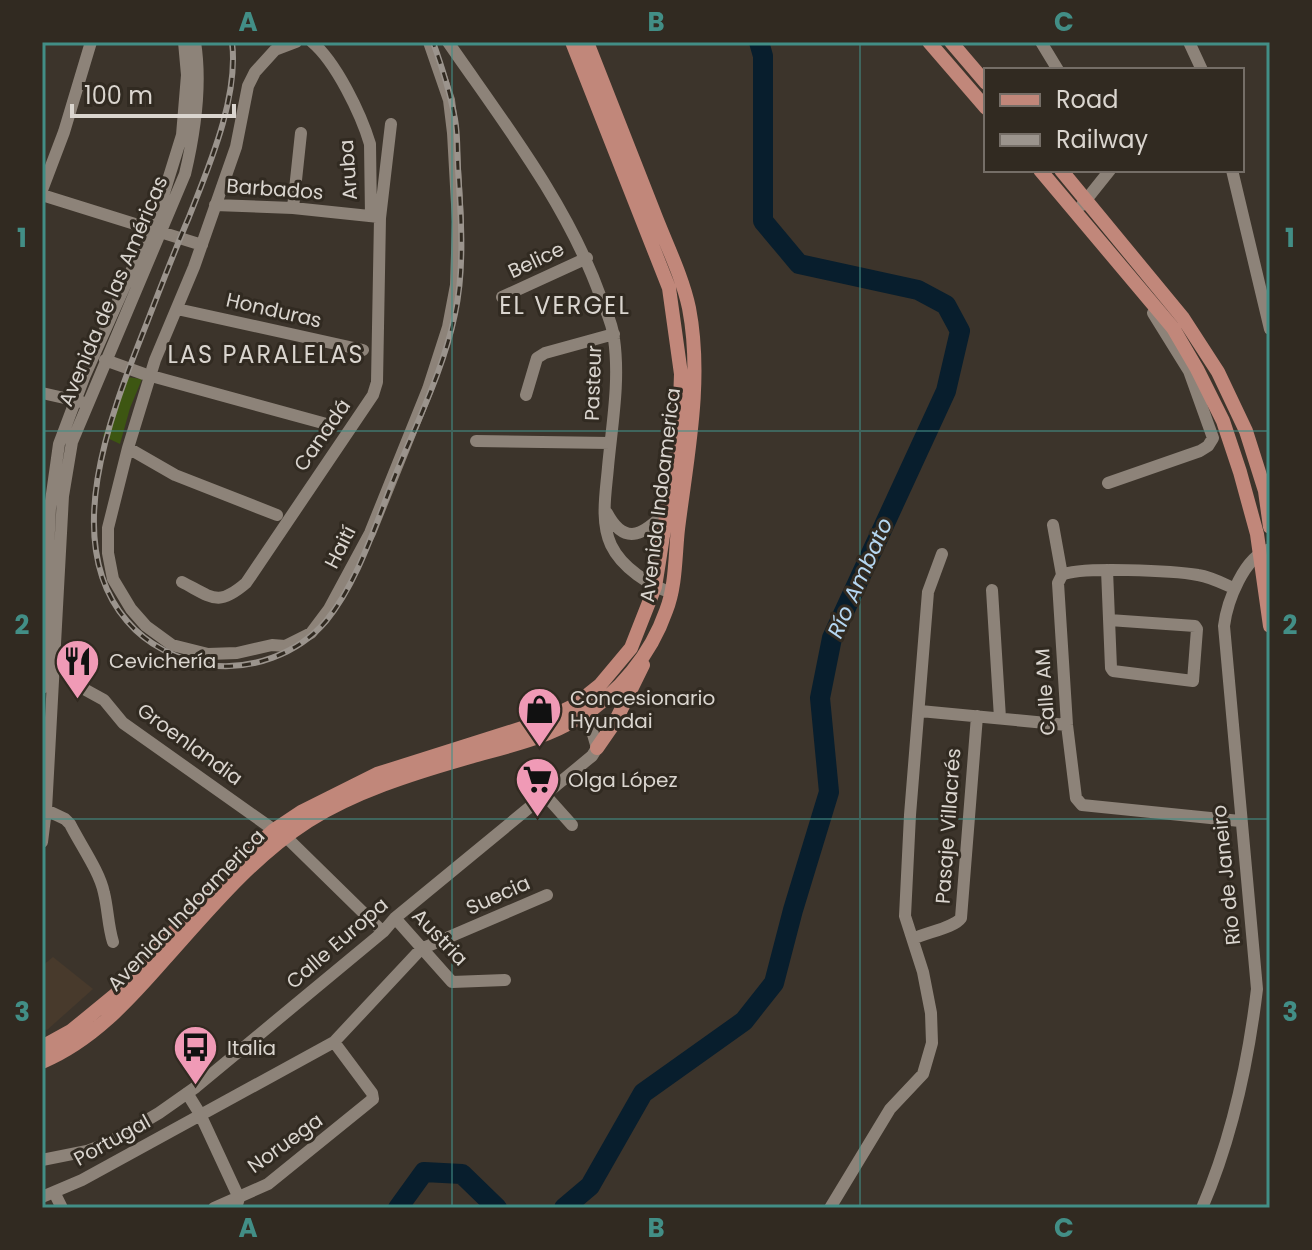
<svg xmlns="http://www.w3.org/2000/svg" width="1312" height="1250" font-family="Poppins,sans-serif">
<rect width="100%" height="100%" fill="#3c342b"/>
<path fill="#483a2c" d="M53,957L93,989L47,1030L42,1029V966Z"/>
<path fill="#3d5612" d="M127,377L142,379L130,408L120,444L103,436Z"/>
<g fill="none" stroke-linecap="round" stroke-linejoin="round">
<path stroke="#081e2d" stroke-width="20" d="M398,1208L424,1172L462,1174L497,1208
M564,1208L590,1186L643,1093L744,1021L774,983L793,910L829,792L820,698L832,638L946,391L960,331L946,305L918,290L799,264L763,221V56L759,42"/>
<path stroke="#8d8379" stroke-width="12" d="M296,42L275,50L255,72L248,86L236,147L194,267L155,360L128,448L108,528V553L113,579L131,609L146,626L172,645L208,654L237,653L272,645L285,646L311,633L329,609L370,533L428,389L448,327L456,285L458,222L453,133L449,100L429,42
M312,42C336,62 361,114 370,144L371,216
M448,42C504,123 568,205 601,298C606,311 613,325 614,339C620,381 612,424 608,467C606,492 600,521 611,545C622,568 649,585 672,593
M1041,42L1058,70
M1189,42L1202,70
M1232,170L1270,329
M42,190L64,132L91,42
M42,195L202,245
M215,205L293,208L379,217
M1082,205L1110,170
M293,208L301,133
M502,297L587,258
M177,309L363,350
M105,360L144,374L330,425
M42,393L82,402
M526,395L537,358L545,353L614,334
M476,441L610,443
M128,448L175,475L277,515
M1108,483L1200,451L1208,446L1213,438L1189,371L1153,313
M607,513C626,549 646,532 667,511
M1053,525L1062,575L1058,583L1067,725L1076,798L1082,805L1240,821
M1107,570L1111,668L1113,671L1193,681L1197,629L1195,626L1109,620
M1062,575C1078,566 1176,571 1198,575C1211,577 1222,583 1233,588
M182,582C213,598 218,607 246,583L373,395L377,382L380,218L391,124
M992,590L1000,718
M42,688L50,508L59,444L85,375L159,209L182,135L187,75L184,42
M84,689L104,700L123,723L274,830
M920,711L1067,725
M546,796L572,825
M46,810L65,819L70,824C80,844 100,872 104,893C108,909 108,926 113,942
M286,837L383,932
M42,842L46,810L63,496L72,442L185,174C195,132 202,86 195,42
M395,918L452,982L505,980
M913,939C927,932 954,928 961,918L977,716
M187,1093L200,1114L239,1198L236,1208
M42,1160L87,1151L110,1142L159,1113L196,1087L383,932L395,918L592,756L597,748L590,724L580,710
M54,1192L62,1208
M42,1197L82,1180L334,1042L421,949L547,895
M214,1208L268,1184L373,1099L372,1093L334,1042
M830,1208L890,1109L923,1074L932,1043L931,1013L923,972L905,916L910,815L928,592L942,554
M1202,1208C1232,1138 1248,1064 1257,989L1224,626C1227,602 1244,556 1270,549"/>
<path stroke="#c1877a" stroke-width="14" d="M929,42L986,108
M951,42L986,83
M1040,170L1173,328L1197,369L1223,421L1240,472L1257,534L1270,626
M1061,170L1183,318L1218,372L1246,431L1265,491L1270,527
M597,748L615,722L643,665
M42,1047L71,1031L115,995L234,866L274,830L301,812L377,774L538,723L575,705L600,685L631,648L655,587L659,562L679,431L681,374L669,288L572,42
M42,1062C92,1041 129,1000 164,960C208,911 252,857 308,821C354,792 411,774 463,759C504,747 543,740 580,717C619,694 651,654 666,611C676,586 675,556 678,529C687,456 703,381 689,308C682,275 665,242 653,210C631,154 609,98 587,42"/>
<defs>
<path id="rail" d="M232,42C239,97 209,166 189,217C174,252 160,289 146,325C113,409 58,541 127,621C147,645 178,660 208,665C251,671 298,654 326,621C359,581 377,519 397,471C418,420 444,368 455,314C465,267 461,217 458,169C457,153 458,135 455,119C450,92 442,67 433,42"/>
</defs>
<use href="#rail" stroke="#9b948d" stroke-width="6"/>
<use href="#rail" stroke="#312a21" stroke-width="3" stroke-dasharray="9" stroke-linecap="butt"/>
</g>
<path fill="none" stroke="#428e86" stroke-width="2" stroke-opacity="0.55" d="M452,42V1208M860,42V1208M42,431H1270M42,819H1270"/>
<defs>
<symbol id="restaurant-pin" viewBox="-11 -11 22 30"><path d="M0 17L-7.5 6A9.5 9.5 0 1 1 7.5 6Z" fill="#f09ab6" stroke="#312a21"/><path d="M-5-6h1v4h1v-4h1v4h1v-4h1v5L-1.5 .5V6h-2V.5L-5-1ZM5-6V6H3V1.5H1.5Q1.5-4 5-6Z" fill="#111"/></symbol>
<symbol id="shop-pin" viewBox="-11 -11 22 30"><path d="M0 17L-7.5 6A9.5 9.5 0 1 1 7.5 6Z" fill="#f09ab6" stroke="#312a21"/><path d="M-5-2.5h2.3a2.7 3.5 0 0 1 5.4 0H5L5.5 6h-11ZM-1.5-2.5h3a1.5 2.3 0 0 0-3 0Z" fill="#111"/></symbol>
<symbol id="supermarket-pin" viewBox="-11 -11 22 30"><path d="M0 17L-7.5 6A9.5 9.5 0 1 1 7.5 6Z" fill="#f09ab6" stroke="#312a21"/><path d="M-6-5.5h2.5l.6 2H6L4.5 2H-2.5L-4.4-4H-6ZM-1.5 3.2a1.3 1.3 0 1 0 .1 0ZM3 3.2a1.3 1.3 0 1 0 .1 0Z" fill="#111"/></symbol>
<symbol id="bus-pin" viewBox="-11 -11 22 30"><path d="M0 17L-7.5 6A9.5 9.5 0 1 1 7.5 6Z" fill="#f09ab6" stroke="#312a21"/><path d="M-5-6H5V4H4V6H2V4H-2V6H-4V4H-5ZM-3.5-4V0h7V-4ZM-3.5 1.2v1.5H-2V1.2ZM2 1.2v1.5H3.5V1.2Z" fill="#111"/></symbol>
</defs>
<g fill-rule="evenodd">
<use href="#restaurant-pin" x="52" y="636" width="51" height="69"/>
<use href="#shop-pin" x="514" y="684" width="51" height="69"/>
<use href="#supermarket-pin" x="512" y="754" width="51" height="69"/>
<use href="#bus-pin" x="170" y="1022" width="51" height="69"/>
</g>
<g text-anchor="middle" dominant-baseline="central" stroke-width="6" stroke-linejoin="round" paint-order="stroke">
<g font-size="20" fill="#dad5cf" stroke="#312a21">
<text transform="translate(348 170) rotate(-94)">Aruba</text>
<text transform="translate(275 189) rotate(4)">Barbados</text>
<text transform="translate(536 260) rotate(-25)">Belice</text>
<text transform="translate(113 291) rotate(-67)">Avenida de las Américas</text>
<text transform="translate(274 310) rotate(13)">Honduras</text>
<text transform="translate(593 383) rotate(-88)">Pasteur</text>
<text transform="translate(322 435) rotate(-55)">Canadá</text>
<text transform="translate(660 495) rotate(-83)">Avenida Indoamerica</text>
<text transform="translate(340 547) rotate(-63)">Haití</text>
<text transform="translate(1045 692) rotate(-94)">Calle AM</text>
<text transform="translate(190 744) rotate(36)">Groenlandia</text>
<text transform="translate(948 826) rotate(-86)">Pasaje Villacrés</text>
<text transform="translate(1226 875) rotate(-96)">Río de Janeiro</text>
<text transform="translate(498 895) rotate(-24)">Suecia</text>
<text transform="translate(186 910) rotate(-46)">Avenida Indoamerica</text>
<text transform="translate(440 937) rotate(46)">Austria</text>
<text transform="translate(337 943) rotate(-41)">Calle Europa</text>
<text transform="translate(112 1140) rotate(-29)">Portugal</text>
<text transform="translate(285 1143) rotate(-36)">Noruega</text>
</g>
<g font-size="20" fill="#dad5cf" stroke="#312a21" text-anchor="start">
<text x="109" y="661">Cevichería</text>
<text x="570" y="698">Concesionario<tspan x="570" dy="23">Hyundai</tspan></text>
<text x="568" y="780">Olga López</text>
<text x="227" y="1048">Italia</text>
</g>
<g font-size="22" font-style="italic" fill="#b5d7f2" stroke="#312a21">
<text transform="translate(860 578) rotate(-66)">Río Ambato</text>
</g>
<g font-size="24" letter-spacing="2" fill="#dad5cf" stroke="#312a21">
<text x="565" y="305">EL VERGEL</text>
<text x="266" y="354">LAS PARALELAS</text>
</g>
</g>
<rect width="1312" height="1250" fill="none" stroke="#312a21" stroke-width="88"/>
<rect x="984" y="68" width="260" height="104" fill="#312a21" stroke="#756e67" stroke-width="2"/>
<rect x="1000" y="94" width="40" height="12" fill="#c1877a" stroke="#756e67" stroke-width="2"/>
<text x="1056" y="108" font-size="24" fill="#dad5cf">Road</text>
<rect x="1000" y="134" width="40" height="12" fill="#9b948d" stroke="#756e67" stroke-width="2"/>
<text x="1056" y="148" font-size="24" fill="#dad5cf">Railway</text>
<path d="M72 104v12h162v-12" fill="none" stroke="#dad5cf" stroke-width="4"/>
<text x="84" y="104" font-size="24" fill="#dad5cf" stroke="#312a21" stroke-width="6" paint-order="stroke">100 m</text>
<rect x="44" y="44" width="1224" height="1162" fill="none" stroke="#428e86" stroke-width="3"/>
<g font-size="26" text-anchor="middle" font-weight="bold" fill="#428e86">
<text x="248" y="31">A</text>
<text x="656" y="31">B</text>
<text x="1064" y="31">C</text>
<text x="22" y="247">1</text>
<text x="1290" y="247">1</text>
<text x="22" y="634">2</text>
<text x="1290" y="634">2</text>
<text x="22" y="1021">3</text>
<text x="1290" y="1021">3</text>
<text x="248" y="1237">A</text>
<text x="656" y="1237">B</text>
<text x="1064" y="1237">C</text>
</g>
</svg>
